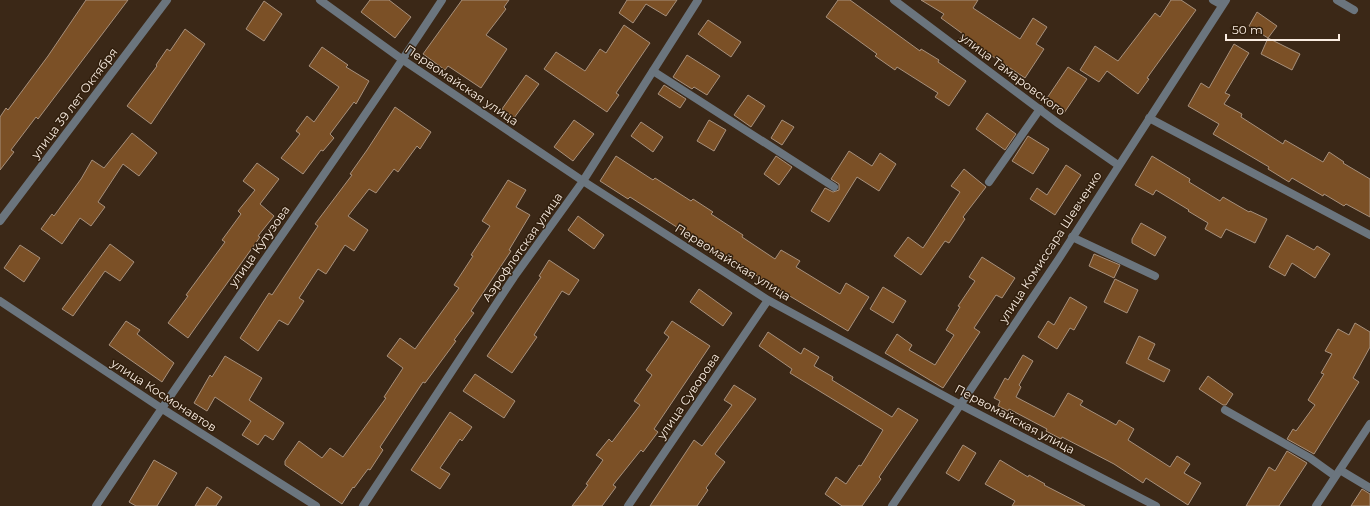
<svg xmlns="http://www.w3.org/2000/svg" width="1370" height="506" font-family="Montserrat,sans-serif">
<rect width="100%" height="100%" fill="#3b2817"/>
<path fill="#7b5026" stroke="#a7907c" d="M86,0H128L38,119L36,117L11,150L14,152L0,170V117L6,108L8,110L48,56Z
M370,0H389L411,17L395,38L361,12Z
M462,0H509L504,7L506,9L486,35L507,49L481,88L448,66L445,70L423,54Z
M627,0H677L666,16L646,4L633,23L619,13Z
M838,0H850L920,51L921,49L939,60L938,62L966,81L949,106L935,97L938,93L897,67L895,70L875,56L877,54L826,17Z
M921,0H978L973,8L1020,39L1033,18L1047,27L1036,44L1044,49L1025,78L977,46L975,49L960,39L963,34L941,18L944,14Z
M1171,0H1181L1196,10L1147,78L1149,79L1138,94L1107,71L1099,82L1080,70L1095,46L1118,61L1155,13L1160,17Z
M264,1L282,14L264,41L246,29Z
M1257,12L1277,26L1268,38L1249,26Z
M708,20L741,42L731,57L698,34Z
M624,25L650,43L616,93L619,95L607,112L544,69L556,52L585,71L600,49L606,53Z
M185,29L205,44L151,124L127,106L157,66L156,65L167,49L170,51Z
M1268,38L1300,54L1292,70L1261,54Z
M1234,44L1249,53L1225,93L1230,95L1224,104L1242,114L1241,117L1283,144L1285,140L1323,162L1329,152L1344,162L1343,163L1370,179V217L1346,204L1344,206L1324,194L1323,196L1292,178L1289,182L1268,169L1269,167L1213,134L1219,124L1188,106L1201,83L1209,88Z
M322,47L348,65L346,67L369,81L356,104L354,102L330,134L334,138L323,151L321,150L303,174L281,158L300,134L296,131L307,116L314,122L339,87L309,66Z
M687,55L720,76L707,95L694,87L692,89L673,77Z
M1068,67L1087,79L1064,113L1045,101Z
M526,75L539,84L514,118L502,109Z
M664,85L686,99L680,108L658,94Z
M748,95L765,106L751,127L734,115Z
M395,107L431,132L420,149L417,146L398,172L394,169L376,193L369,189L348,216L368,230L354,251L345,245L326,274L318,269L299,298L304,301L288,325L279,320L258,351L240,338L269,293L272,295L318,226L315,224L352,175L350,174L367,150Z
M987,113L1016,134L1005,150L976,129Z
M574,120L594,134L573,161L554,147Z
M709,120L726,130L714,151L697,141Z
M782,120L794,127L782,145L771,138Z
M641,122L663,137L653,152L631,136Z
M132,133L157,153L139,176L123,164L98,202L105,207L91,226L80,218L62,244L41,229L52,214L54,216L81,179L92,160L104,168Z
M1028,136L1049,149L1033,174L1012,161Z
M849,151L872,166L880,153L896,164L879,191L857,177L829,222L811,211L825,188L833,192L839,190V184L831,179Z
M616,156L653,180L655,178L691,201L693,199L713,212L711,214L743,235L742,237L775,259L781,250L800,261L796,267L840,294L846,283L869,297L848,331L763,280L730,257L728,260L630,197L628,199L600,181Z
M776,156L792,167L779,185L764,174Z
M1152,156L1190,179L1189,182L1220,201L1223,197L1249,212L1250,211L1267,219L1255,243L1226,229L1221,238L1205,229L1208,223L1188,211L1189,210L1156,190L1153,195L1135,185Z
M257,163L279,179L260,204L274,216L258,236L260,237L188,338L168,323L188,296L186,295L225,242L222,240L241,214L238,211L255,190L243,181Z
M1066,165L1081,175L1055,215L1030,199L1037,188L1047,195Z
M964,169L986,187L963,217L965,219L949,243L945,241L921,275L894,256L908,237L923,248L960,192L951,186Z
M508,180L526,190L516,207L530,215L509,250L511,251L471,311L474,313L454,340L456,341L425,383L423,382L380,447L383,450L370,470L368,469L354,488L353,487L342,504L285,465V461L299,441L322,458L330,448L343,457L386,398L384,397L403,368L387,356L400,338L415,349L459,288L454,285L473,256L471,255L490,226L482,221Z
M578,216L604,235L594,249L568,230Z
M1141,223L1166,237L1155,256L1132,243V239Z
M1287,235L1314,250L1317,246L1330,254L1315,278L1292,263L1285,276L1269,267Z
M110,244L134,262L120,281L105,271L73,316L62,309Z
M20,245L40,258L24,282L4,268Z
M1094,254L1120,265L1114,278L1089,266Z
M982,257L1015,278L1002,298L996,295L974,328L980,332L943,388L885,353L897,334L912,345L909,350L935,365L954,335L946,330L960,307L958,306L975,281L969,277Z
M549,260L579,280L569,295L562,291L534,335L537,337L512,373L487,356L541,277L539,276Z
M1115,279L1138,290L1127,313L1104,302Z
M883,287L906,301L893,323L870,309Z
M699,289L732,313L723,326L690,302Z
M1070,297L1087,307L1074,330L1070,328L1057,349L1038,337L1048,321L1054,325Z
M126,321L140,330L137,334L174,363L162,382L109,345Z
M672,321L710,346L654,429L658,432L643,452L641,450L613,485L616,487L602,506H572L588,485L586,484L603,460L596,455L609,439L612,442L640,405L634,401L652,375L646,370L669,337L664,333Z
M1355,323L1370,332V347L1353,378L1359,382L1314,454L1287,439L1293,429L1296,431L1315,405L1308,400L1324,374L1321,373L1332,354L1325,351L1338,329L1349,335Z
M768,332L801,354L804,348L819,357L814,366L833,377L832,380L892,417L898,408L918,420L879,477L881,479L862,506H842L825,494L836,477L846,484L859,465L861,466L883,430L790,373L792,369L759,346Z
M1139,336L1155,344L1148,359L1170,370L1164,382L1126,363Z
M1023,355L1033,361L1019,385L1021,387L1016,397L1054,417L1068,393L1083,401L1080,405L1116,425L1119,420L1134,429L1128,440L1170,467L1177,456L1190,464L1184,473L1201,483L1188,505L1146,478L1143,483L1114,464L1062,437L1061,439L1046,431L1047,429L1009,409L1008,411L998,406L1000,401L994,398L1005,378L1008,380Z
M225,356L262,378L249,400L284,423L273,440L265,435L258,445L242,435L251,421L215,397L207,411L194,403L210,375L212,377Z
M475,374L515,401L504,418L463,391Z
M1208,376L1233,394L1226,405H1223L1199,389Z
M734,385L756,399L715,454L725,462L706,488L708,490L697,506H650L694,440L702,446L732,405L724,400Z
M450,412L472,427L462,441L460,439L440,468L450,474L440,489L411,470Z
M963,445L976,453L959,481L946,473Z
M1287,451L1307,463L1279,506H1246L1269,467L1275,471Z
M154,460L177,473L157,506H136L129,502Z
M1000,460L1028,477L1029,475L1045,484L1044,485L1085,506H1012L1015,501L985,484Z
M207,487L222,497L216,506H195Z
M1362,489L1370,494V506H1351Z"/>
<g fill="none" stroke-linecap="round" stroke-linejoin="round">
<path stroke="#6b757e" stroke-width="8" d="M1213,0L1222,5
M1337,0L1354,10
M653,71L834,187
M989,182L1040,109
M1072,237L1155,276
M1225,410L1310,458L1335,476
M1340,470L1370,488"/>
<path stroke="#6b757e" stroke-width="8" d="M320,0L403,60L583,181L768,300L959,404L1156,506
M894,0L1059,124L1118,165
M1149,118L1370,235
M0,221L167,0
M0,301L161,408L316,506
M96,506C209,335 330,171 442,0
M363,506L514,277L583,181L698,0
M628,506L768,300
M892,506L1058,260L1226,0
M1316,506L1370,424"/>
</g>
<g text-anchor="middle" dominant-baseline="central" stroke-width="3" stroke-linejoin="round" paint-order="stroke">
<g font-size="12" fill="#faede2" stroke="#311f0d">
<text transform="translate(1013 74) rotate(37)">улица Тамаровского</text>
<text transform="translate(462 85) rotate(34)">Первомайская улица</text>
<text transform="translate(74 103) rotate(-53)">улица 39 лет Октября</text>
<text transform="translate(259 246) rotate(-55)">улица Кутузова</text>
<text transform="translate(522 247) rotate(-55)">Аэрофлотская улица</text>
<text transform="translate(1050 247) rotate(-57)">улица Комиссара Шевченко</text>
<text transform="translate(733 262) rotate(32)">Первомайская улица</text>
<text transform="translate(164 395) rotate(33)">улица Космонавтов</text>
<text transform="translate(688 396) rotate(-56)">улица Суворова</text>
<text transform="translate(1015 419) rotate(28)">Первомайская улица</text>
</g>
</g>
<path d="M1226 34v6h113v-6" fill="none" stroke="#faede2" stroke-width="2"/>
<text x="1232" y="34" font-size="12" fill="#faede2" stroke="#311f0d" stroke-width="3" paint-order="stroke">50 m</text>
</svg>
